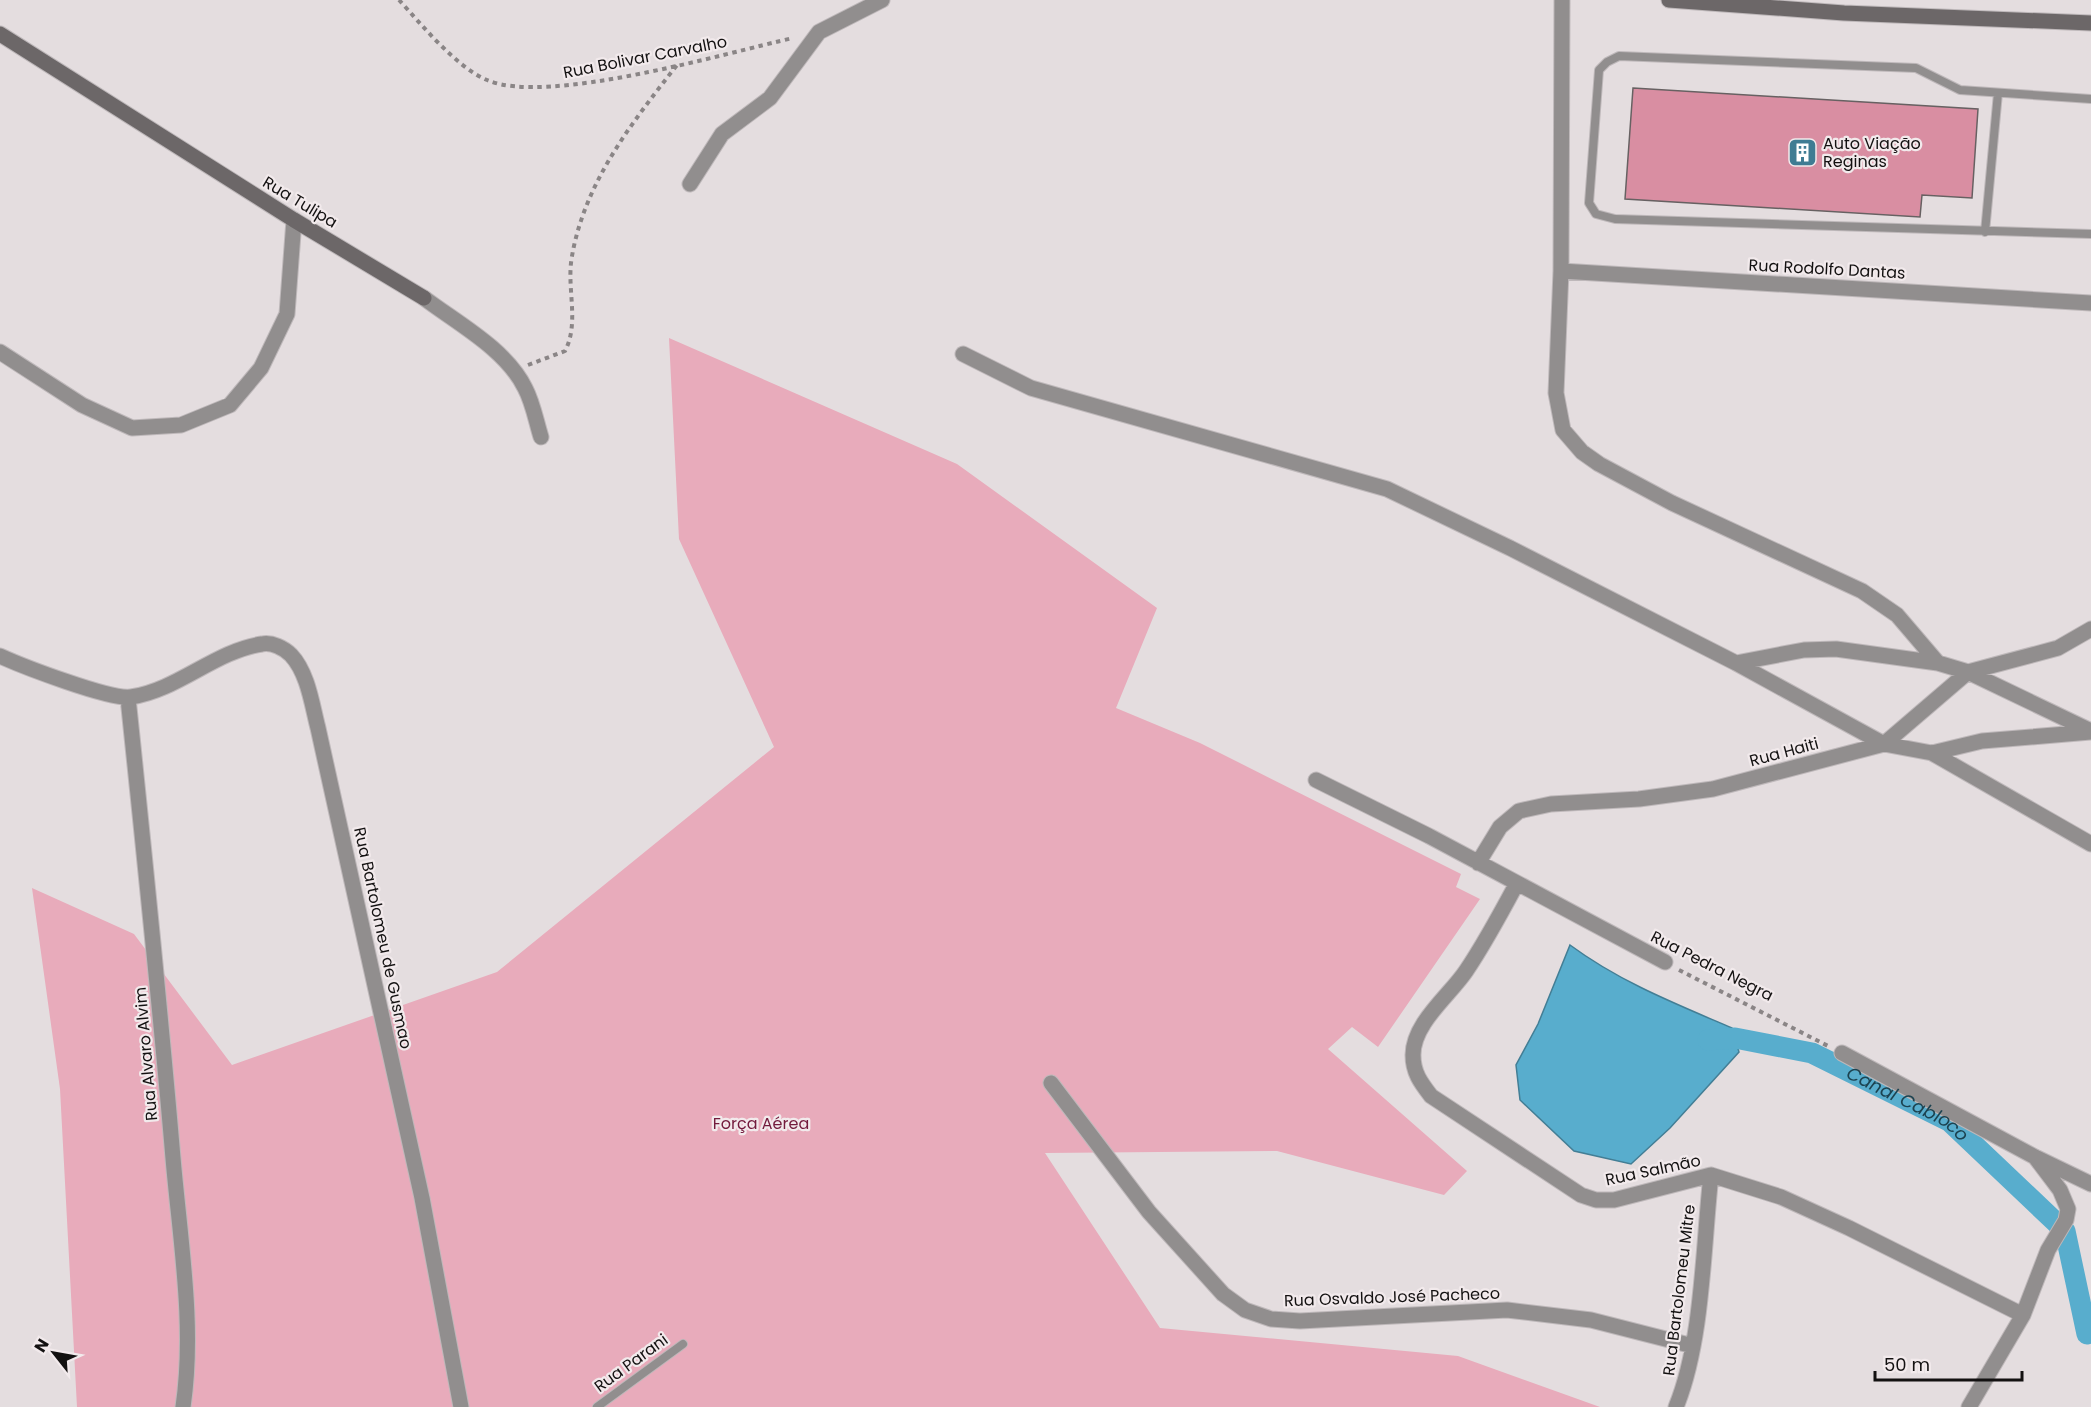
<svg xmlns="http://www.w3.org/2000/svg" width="2091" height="1407" font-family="Poppins,sans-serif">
<rect width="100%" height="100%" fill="#e4dddf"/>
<path fill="#e8abbb" d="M669,338L957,464L1157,608L1116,708L1200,743L1461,874L1456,887L1480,899L1378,1047L1352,1027L1328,1049L1467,1171L1444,1195L1277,1151L1045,1153L1160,1328L1458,1356L1600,1407H77L60,1089L32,888L134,934L232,1065L497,972L774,747L679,539Z"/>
<path fill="#58adcd" stroke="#437e95" stroke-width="1.5" d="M1570,945C1620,982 1676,1004 1732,1028L1739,1052L1670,1128L1631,1164L1574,1151L1520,1100L1516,1065L1538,1024Z"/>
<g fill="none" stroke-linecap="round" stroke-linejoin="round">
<path stroke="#58adcd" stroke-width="21" id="s1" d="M1708,1040L1735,1038L1812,1053L1949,1121L2065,1231L2087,1334"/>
</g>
<path fill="#d98ea2" stroke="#676162" stroke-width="1.5" d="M1633,88L1978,109L1972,198L1922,195L1920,217L1625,199Z"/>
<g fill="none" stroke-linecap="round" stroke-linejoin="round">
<defs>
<path id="service" d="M2091,99L1960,90L1916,68L1619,56L1607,62L1599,70L1589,203L1596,214L1615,219L2091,234
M1985,232L1998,93
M597,1407L683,1344"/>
<path id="minor" d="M1562,0L1561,271L1556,393L1563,430L1582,452L1599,464L1672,503L1862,591L1897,615L1938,663
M690,184L722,134L770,98L819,32L882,0
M1561,271L2091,303
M424,298C457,323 506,349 525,388C533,403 536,421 541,437
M0,352L82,405L132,428L181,425L230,405L261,368L287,314L294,220
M963,354L1031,388L1387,489L1510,548L1736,663L1884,744L1932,753L2091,844
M0,656C22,666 110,700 131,697C178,690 215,651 262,644C272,642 284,648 291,655C308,673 312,705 318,728L422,1198L461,1407
M1736,663L1804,650L1836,649L1938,663L1968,672L2091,731
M128,698C144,851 160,1004 173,1158C180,1240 195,1326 183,1407
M1932,753L1982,741L2091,732
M1316,780L1429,836L1665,962
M1478,863L1500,827L1519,811L1551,804L1639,799L1713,789L1884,744L1968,672L2058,648L2091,629
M1517,883C1501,913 1485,943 1466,971C1450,995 1413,1023 1413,1055C1413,1073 1421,1083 1431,1096L1581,1195L1596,1200H1614L1711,1175L1781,1197L1849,1228L2023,1315
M1842,1053L2035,1157L2091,1184
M1051,1083L1149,1212L1223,1294L1245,1310L1271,1319L1300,1321L1507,1310L1591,1320L1693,1346
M1676,1407C1703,1341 1703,1247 1711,1175
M1969,1407L2023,1315L2048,1250L2066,1220L2068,1209L2060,1190L2035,1157"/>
<path id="secondary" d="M1669,0L1844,13L2091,23
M0,34L294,220L424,298"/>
</defs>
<use href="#service" stroke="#beb8ba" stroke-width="10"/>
<use href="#minor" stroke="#beb8ba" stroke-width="17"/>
<use href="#secondary" stroke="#beb8ba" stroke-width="17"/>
<path stroke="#8a8586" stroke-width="4" stroke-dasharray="4.5 4.5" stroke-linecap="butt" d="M399,0C422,25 456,67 487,80C546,106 726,53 793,38
M528,365L565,351C580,322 566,288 572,256C585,182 631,124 677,65
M1679,970L1828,1046"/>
<use href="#service" stroke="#918e8e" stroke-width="8"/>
<use href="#minor" stroke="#918e8e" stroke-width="15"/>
<use href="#secondary" stroke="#6c6768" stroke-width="15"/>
</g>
<defs>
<symbol id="building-square" viewBox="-11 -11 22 22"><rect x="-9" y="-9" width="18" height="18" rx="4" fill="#3f7c93" stroke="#f2eaec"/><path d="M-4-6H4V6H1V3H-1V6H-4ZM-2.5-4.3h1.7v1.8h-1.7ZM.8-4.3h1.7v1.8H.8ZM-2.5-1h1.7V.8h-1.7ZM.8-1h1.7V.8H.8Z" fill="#fff"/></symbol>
</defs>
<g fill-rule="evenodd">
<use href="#building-square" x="1786" y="136" width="33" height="33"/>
</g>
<g text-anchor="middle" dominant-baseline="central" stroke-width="4.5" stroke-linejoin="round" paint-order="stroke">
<g font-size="16" fill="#131111" stroke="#f2eaec">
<text transform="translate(645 57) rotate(-11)">Rua Bolivar Carvalho</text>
<text transform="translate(300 202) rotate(31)">Rua Tulipa</text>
<text transform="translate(1827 269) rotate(3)">Rua Rodolfo Dantas</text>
<text transform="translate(1784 752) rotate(-15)">Rua Haiti</text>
<text transform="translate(383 938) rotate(78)">Rua Bartolomeu de Gusmao</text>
<text transform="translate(1712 966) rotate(27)">Rua Pedra Negra</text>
<text transform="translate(146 1054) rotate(-95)">Rua Alvaro Alvim</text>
<text transform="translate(1653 1170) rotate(-12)">Rua Salmão</text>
<text transform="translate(1679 1290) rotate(-83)">Rua Bartolomeu Mitre</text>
<text transform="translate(1392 1297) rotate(-2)">Rua Osvaldo José Pacheco</text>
<text transform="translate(631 1363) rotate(-36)">Rua Parani</text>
</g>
<g font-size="16" fill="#131111" stroke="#f2eaec" text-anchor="start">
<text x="1823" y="143">Auto Viação<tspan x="1823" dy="18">Reginas</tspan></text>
</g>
<g font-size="16" fill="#731b3d" stroke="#f2eaec">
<text x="761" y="1123">Força Aérea</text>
</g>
<g font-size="18" font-style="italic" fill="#1c4351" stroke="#f2eaec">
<text stroke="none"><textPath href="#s1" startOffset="214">Canal Cabloco</textPath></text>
</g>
</g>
<g transform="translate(54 1353) rotate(301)" stroke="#f2eaec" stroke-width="4.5" paint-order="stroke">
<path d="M0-4.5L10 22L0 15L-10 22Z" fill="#131111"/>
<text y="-9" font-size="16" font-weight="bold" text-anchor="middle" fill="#131111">N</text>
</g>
<path d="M1875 1371v9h147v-9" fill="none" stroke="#131111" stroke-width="3"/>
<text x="1884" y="1371" font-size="18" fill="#131111" stroke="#f2eaec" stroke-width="4.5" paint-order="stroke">50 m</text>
</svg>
